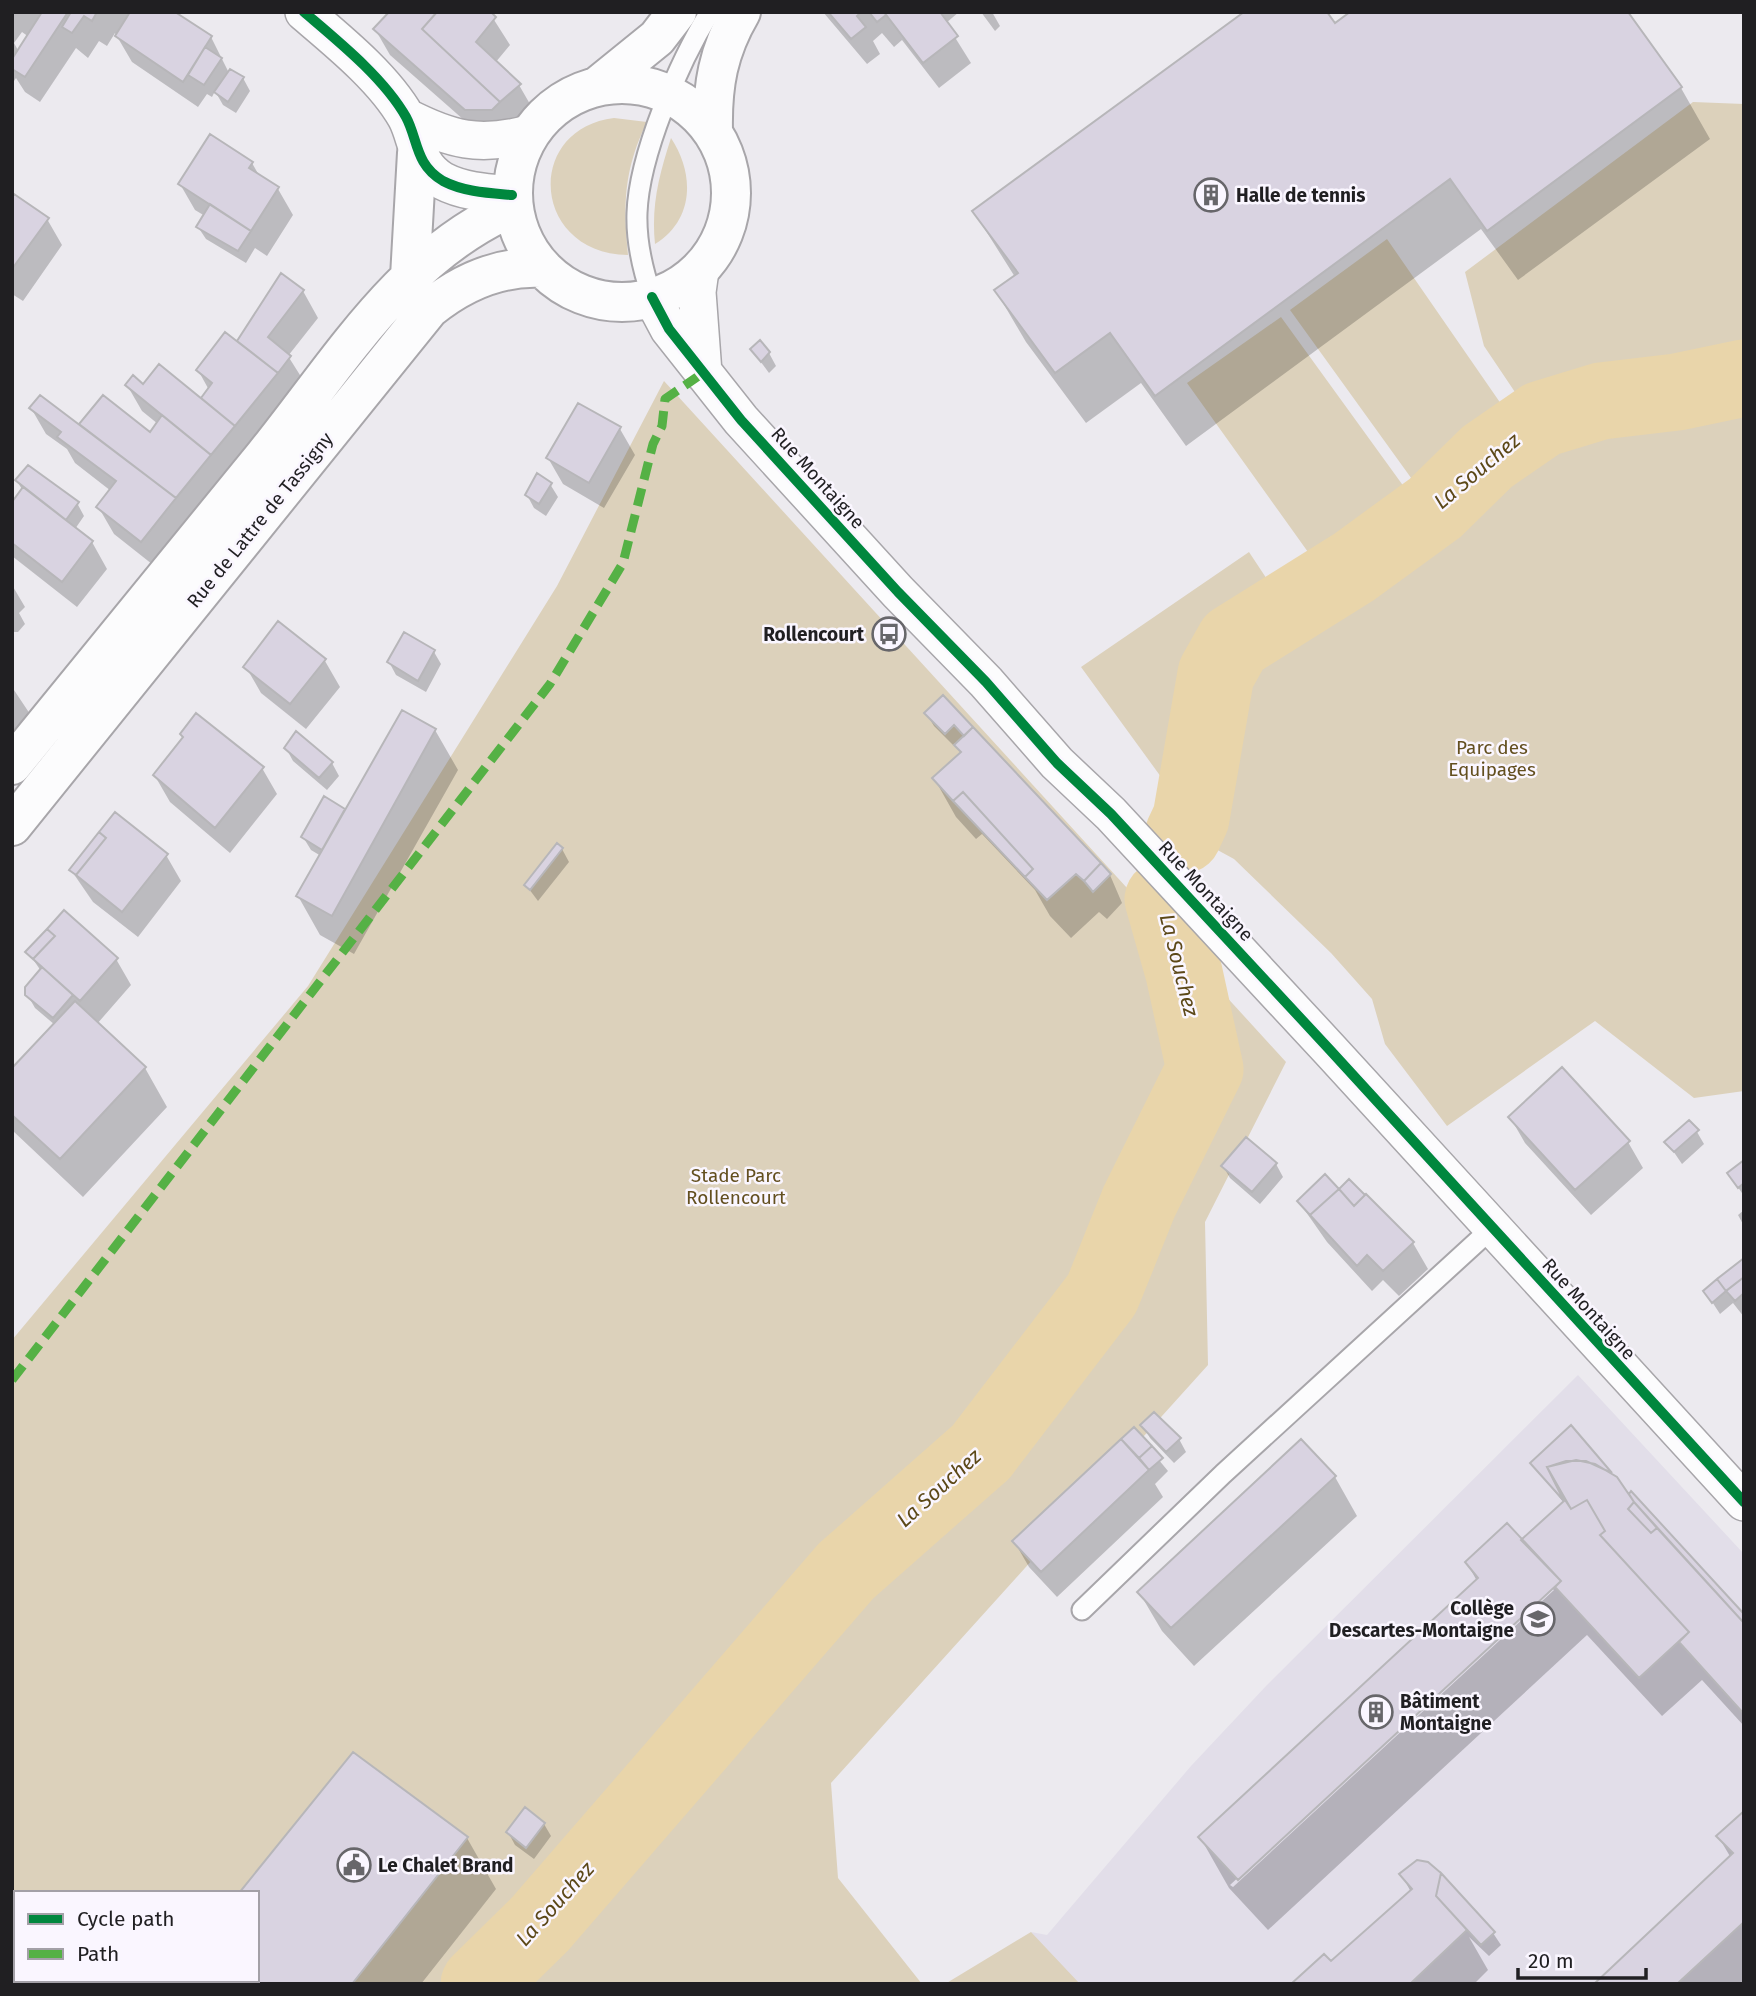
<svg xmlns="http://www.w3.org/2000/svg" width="1756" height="1996" font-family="'Fira Sans',sans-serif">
<rect width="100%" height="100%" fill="#eceaef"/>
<path fill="#e2dee9" d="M1578,1375L1744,1554V1984H1070L1031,1932L1047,1935L1191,1766L1267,1685Z"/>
<path fill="#dcd1bb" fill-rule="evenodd" d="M1693,102L1744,104V1091L1694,1098L1595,1021L1447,1126L1385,1044L1372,999L1331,953L1234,859L1212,847L1081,667L1249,552L1280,599L1531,416L1484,346L1465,272Z
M614,118L647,122C624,169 623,204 628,255C531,253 524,129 614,118Z
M671,138C695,174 694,220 655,244C651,206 659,175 671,138Z
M1387,239L1508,414L1414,482L1290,310Z
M1281,317L1407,491L1313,559L1187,383Z
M664,381L1286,1062L1205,1222L1208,1365L831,1783L838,1878L922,1984H12V1340L308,986L557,586ZM16,1893H257V1980H16Z
M1031,1932L1080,1984H945Z"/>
<path fill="#0003" fill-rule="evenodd" d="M12,12H172L211,37L229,73L243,78L250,91L236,113L223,105L215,91L212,97L207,94L198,107L132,62L115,33L107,46L99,41L88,58L76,48L40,102L25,92L16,78L12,84ZM22,32L29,37L19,52L14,43Z
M489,12L510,45L495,63L519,85L534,111L507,136L481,135L390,55L375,29Z
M823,12H959L946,23L971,63L939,88L902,40L894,47L882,33L873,41L880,54L867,64Z
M981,12H992L1000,26L995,31Z
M1335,26L1681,88L1710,139L1518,280L1481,229L1186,446L1141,383L1086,423L1026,342L996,291L1015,277L974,212Z
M252,163L260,177L278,189L293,215L267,256L255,248L246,263L206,239L198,227L205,216L195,210L180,184Z
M12,200L47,219L62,245L23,301L12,294Z
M281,275L303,291L318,318L288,356L305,383L157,568L114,534L99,508L111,491L75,463L67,449L46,434L31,408L80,426L103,397L150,434L158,424L142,411L127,385L201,400L209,390L198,370L237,344Z
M752,350L769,353L776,366L769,373Z
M620,429L635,455L604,508L563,484L548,458Z
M17,481L77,503L84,516L75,529L92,542L107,569L77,607L12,556V505L23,491Z
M550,484L558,497L546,516L534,508L527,495Z
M12,585L25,607L19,613L25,624L18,632H12Z
M434,652L441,664L426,692L396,675L389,662Z
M325,661L340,687L306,729L261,693L246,667Z
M12,687L32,717L12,742Z
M943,697L1110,875L1122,903L1107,919L1099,912L1071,938L1050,916L1035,890L982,834L976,839L956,817L934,778L962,754L955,743L953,745L934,726L926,713Z
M435,730L458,770L354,954L320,935L298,896L321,856L311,850L303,837L344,810L345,813Z
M286,748L332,763L339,776L327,790L293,761Z
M262,768L277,794L230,853L170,802L155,776Z
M562,849L569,862L538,901L526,885Z
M166,855L181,881L138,937L93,902L71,870Z
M28,952L116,959L131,985L97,1024L145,1068L167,1107L83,1197L12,1130V1070L55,1025L35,1008L27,994L41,971Z
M1510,1117L1628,1142L1643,1168L1591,1215L1525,1143Z
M1697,1132L1704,1144L1682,1164L1667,1142Z
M1744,1162V1196L1729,1174Z
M1276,1164L1283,1177L1260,1204L1230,1178L1223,1166Z
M1344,1196H1366L1413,1243L1428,1269L1399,1296L1383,1280L1372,1291L1327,1242L1299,1202Z
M1744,1210V1226L1738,1215Z
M1744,1260V1317L1733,1303L1720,1314L1705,1291Z
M1143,1425L1179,1439L1186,1452L1174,1463L1150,1438Z
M1571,1428L1632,1504L1641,1511L1632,1494L1744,1616V1726L1702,1680L1662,1716L1587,1635L1268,1930L1229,1888L1200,1837L1477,1581L1467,1563L1522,1541L1567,1501L1555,1479L1553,1481L1564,1503L1532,1464ZM1551,1588L1554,1590L1233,1887L1230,1885Z
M1134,1430L1168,1471L1155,1484L1163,1497L1057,1597L1029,1567L1014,1541Z
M1335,1477L1357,1516L1194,1666L1162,1631L1139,1592Z
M1744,1814V1982L1597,1984L1731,1858L1718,1836Z
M544,1824L551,1836L534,1859L515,1845L508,1832Z
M467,1838L496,1889L421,1984H168L257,1980Z
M1401,1874H1440L1493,1933L1501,1945L1489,1956L1469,1937L1488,1970L1474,1984H1294L1331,1964L1411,1892Z"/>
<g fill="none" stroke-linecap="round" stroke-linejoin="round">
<path stroke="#e9d5aa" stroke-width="77" d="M1183,835L1191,818L1216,674L1234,642L1354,567L1435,508L1487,457L1542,419L1601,401L1677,392L1744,378
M479,1984L540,1924L846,1571L981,1452L1102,1294L1139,1202L1205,1069L1184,973L1163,899"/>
</g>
<path fill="#d9d3e1" stroke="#b7b6b9" stroke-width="2" d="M42,12H68L25,77L12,69V59Z
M71,12H97L92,21L84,16L72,33L62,27Z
M130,12H175L212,36L183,82L115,36Z
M389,12H437L422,29L500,102L492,110H465L373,29Z
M437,12H491L496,17L476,42L521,84L500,102L422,29Z
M828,12H861L857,16L866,27L851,39Z
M869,12H884L886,15L877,22Z
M884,12H940L958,36L923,63Z
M1244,12H1327L1335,23L1350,12H1628L1682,87L1487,231L1450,179L1155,396L1110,333L1055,373L994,290L1018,273L972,211Z
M205,47L222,58L204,85L188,75Z
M230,69L244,77L228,102L214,92Z
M210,134L253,162L249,168L279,187L251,231L178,184Z
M14,194L49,218L12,269V197Z
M210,204L251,231L238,251L196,227Z
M281,273L304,290L268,337L291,356L278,373L237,341Z
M225,332L278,373L235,426L201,398L212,383L196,370Z
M760,340L770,352L761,362L750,349Z
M159,364L235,426L211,455L125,385L133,375L143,384Z
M40,395L176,498L141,542L96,507L116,481L57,437L61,432L29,408Z
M103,395L150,432L162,415L211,455L176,498L79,424Z
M578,403L621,427L589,483L546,458Z
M28,465L79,502L66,520L15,480Z
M537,473L552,483L539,504L525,495Z
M23,487L93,541L62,582L12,543V502Z
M278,621L326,659L290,704L243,667Z
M404,632L435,650L418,681L387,662Z
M943,695L973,727L964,736L954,725L945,734L924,713Z
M402,710L436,729L332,916L296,896Z
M196,713L264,767L215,828L153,775L183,737L180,734Z
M973,727L1101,863L1084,881L1076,874L1047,900L1025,877L1033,869L963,792L953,801L932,778L961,752L954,745Z
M296,731L333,762L319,778L284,748Z
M963,792L1033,869L1025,877L953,801Z
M324,796L345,809L322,850L301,837Z
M115,812L168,854L122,912L76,875L106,838L99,832Z
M99,832L106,838L76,875L69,870Z
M557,843L563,848L530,890L524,885Z
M1101,863L1111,874L1093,892L1084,881Z
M64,910L118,958L80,1001L33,959L55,936L47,929Z
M47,929L55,936L33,959L25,952Z
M42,967L73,995L53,1018L25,995V987Z
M75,1001L146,1067L60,1159L12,1115V1068Z
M1562,1067L1630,1141L1575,1190L1508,1117Z
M1689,1120L1699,1130L1674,1152L1664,1142Z
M1246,1137L1277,1163L1252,1192L1221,1166Z
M1744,1160V1183L1738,1188L1727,1173Z
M1325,1174L1339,1189L1310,1215L1297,1201Z
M1349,1179L1365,1195L1354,1206L1339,1189Z
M1339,1189L1354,1206L1366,1194L1414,1242L1383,1271L1367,1255L1357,1266L1310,1215Z
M1744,1258V1277L1726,1291L1717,1279Z
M1744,1277V1293L1735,1301L1726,1291Z
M1717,1279L1726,1291L1712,1303L1703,1291Z
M1154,1412L1181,1438L1166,1452L1140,1425Z
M1571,1425L1612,1473L1586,1461H1566L1547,1467L1564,1501L1530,1463Z
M1134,1427L1152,1446L1139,1458L1121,1439Z
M1121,1439L1149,1470L1041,1572L1012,1541Z
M1301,1439L1336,1476L1171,1628L1137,1592Z
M1152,1446L1163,1458L1149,1470L1139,1458Z
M1576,1460L1595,1464L1617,1477L1634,1502L1628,1509L1651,1533L1657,1528L1744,1623V1714L1679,1642L1689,1632L1600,1535L1605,1531L1587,1500L1571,1509L1547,1467Z
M1631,1491L1744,1614V1623L1634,1502L1629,1494Z
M1565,1500L1571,1509L1587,1500L1605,1531L1600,1535L1689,1632L1639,1678L1555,1587L1561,1581L1521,1540Z
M1634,1502L1657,1528L1651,1533L1628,1509Z
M1507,1523L1561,1581L1238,1880L1198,1837L1478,1578L1465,1562Z
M353,1752L468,1837L352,1984H166L169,1980H257V1893H239Z
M525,1807L545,1823L526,1848L506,1832Z
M1744,1811V1922L1677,1984H1594L1733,1853L1716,1836Z
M1417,1860L1428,1862L1441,1873L1436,1896L1467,1930L1410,1984H1291L1324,1954L1331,1961L1412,1889L1399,1874Z
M1441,1873L1495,1932L1481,1945L1436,1896Z"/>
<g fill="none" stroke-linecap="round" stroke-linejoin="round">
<defs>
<path id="lane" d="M652,297C643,271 636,242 637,213C639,155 679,62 710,12
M1082,1610L1223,1474L1492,1228"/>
<path id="street" d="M304,12C338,41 384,78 406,117C418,139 415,165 443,181C464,192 489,193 512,195
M406,117C451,140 479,147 529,134
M700,270L697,292L703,373
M652,297L669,329L741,420L898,592L986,682L1057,763L1111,814L1330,1050L1744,1502"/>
<path id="secondary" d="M513 193a109 109 0 1 1 218 0a109 109 0 1 1-218 0Z
M599,85L657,38L677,12
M713,131C712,86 718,51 741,12
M410,277L417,153
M12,765C96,662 180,559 264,456C337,366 402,254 513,207
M12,826L429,309C461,283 499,266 541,268"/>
</defs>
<use href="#lane" stroke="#a8a6aa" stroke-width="23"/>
<use href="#street" stroke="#a8a6aa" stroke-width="40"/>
<use href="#secondary" stroke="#a8a6aa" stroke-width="42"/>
<use href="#lane" stroke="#fcfcfd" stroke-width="19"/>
<use href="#street" stroke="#fcfcfd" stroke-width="37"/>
<use href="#secondary" stroke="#fcfcfd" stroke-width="38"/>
<path stroke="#55b145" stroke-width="9" stroke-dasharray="18 9" stroke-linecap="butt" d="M12,1380L550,684L623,563L653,444L662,426L665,399L703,373"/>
<defs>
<path id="cycleway" d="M304,12C338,41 384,78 406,117C418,139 415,165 443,181C464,192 489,193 512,195
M652,297L669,329L741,420L898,592L986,682L1057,763L1111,814L1330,1050L1744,1502"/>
</defs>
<use href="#cycleway" stroke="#faf6ff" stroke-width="15"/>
<use href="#cycleway" stroke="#00873e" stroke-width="10"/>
</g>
<defs>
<symbol id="building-ring" viewBox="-11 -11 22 22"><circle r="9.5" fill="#faf6ff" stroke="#67666a" stroke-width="1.5"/><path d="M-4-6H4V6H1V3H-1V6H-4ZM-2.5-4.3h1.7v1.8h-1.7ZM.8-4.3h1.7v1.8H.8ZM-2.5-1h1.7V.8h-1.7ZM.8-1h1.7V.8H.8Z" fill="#67666a"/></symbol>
<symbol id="bus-ring" viewBox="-11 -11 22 22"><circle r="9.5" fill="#faf6ff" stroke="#67666a" stroke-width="1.5"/><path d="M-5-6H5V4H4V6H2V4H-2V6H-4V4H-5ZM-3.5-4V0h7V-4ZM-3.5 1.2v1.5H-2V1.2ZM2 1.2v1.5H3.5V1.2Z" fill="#67666a"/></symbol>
<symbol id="school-ring" viewBox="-11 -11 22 22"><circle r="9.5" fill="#faf6ff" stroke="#67666a" stroke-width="1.5"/><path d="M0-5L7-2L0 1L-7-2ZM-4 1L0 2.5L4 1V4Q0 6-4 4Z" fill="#67666a"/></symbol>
<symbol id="civic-ring" viewBox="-11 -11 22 22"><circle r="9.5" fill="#faf6ff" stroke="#67666a" stroke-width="1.5"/><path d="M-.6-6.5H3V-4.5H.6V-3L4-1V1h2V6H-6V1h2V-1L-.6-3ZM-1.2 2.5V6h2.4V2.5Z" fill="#67666a"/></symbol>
</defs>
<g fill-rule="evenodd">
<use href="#building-ring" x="1192" y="176" width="38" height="38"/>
<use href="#bus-ring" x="870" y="615" width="38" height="38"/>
<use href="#school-ring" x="1519" y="1600" width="38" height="38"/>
<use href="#building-ring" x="1357" y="1693" width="38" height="38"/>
<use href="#civic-ring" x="335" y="1846" width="38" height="38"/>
</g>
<g text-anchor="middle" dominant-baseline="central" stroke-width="5" stroke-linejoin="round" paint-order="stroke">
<g font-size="19" font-weight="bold" fill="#201f22" stroke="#faf6ff" text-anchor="start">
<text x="1236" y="195">Halle de tennis</text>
<text x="864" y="634" text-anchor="end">Rollencourt</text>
<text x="1514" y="1608" text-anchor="end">Collège<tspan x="1514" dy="22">Descartes-Montaigne</tspan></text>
<text x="1400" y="1701">Bâtiment<tspan x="1400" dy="22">Montaigne</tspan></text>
<text x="378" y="1865">Le Chalet Brand</text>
</g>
<g font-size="19" fill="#201f22" stroke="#faf6ff">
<text transform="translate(818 478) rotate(48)">Rue Montaigne</text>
<text transform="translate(260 520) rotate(-51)">Rue de Lattre de Tassigny</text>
<text transform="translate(1206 891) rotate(47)">Rue Montaigne</text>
<text transform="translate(1589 1309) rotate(48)">Rue Montaigne</text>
</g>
<g font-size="19" fill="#634f1f" stroke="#faf6ff">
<text x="1492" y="747">Parc des<tspan x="1492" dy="22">Equipages</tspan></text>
<text x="736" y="1175">Stade Parc<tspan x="736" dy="22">Rollencourt</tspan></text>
</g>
<g font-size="21" font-style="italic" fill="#5c4818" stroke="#faf6ff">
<text transform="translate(1477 471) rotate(-40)">La Souchez</text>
<text transform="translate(1179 965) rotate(76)">La Souchez</text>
<text transform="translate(939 1488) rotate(-42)">La Souchez</text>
<text transform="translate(555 1904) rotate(-48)">La Souchez</text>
</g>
</g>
<rect width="1756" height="1996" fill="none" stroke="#201f22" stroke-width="28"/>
<rect x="14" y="1891" width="245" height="91" fill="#faf6ff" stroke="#a3a0a7" stroke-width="2"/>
<rect x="28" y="1914" width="35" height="10" fill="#00873e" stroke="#a3a0a7" stroke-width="2"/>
<text x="77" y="1926" font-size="21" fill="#201f22">Cycle path</text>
<rect x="28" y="1949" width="35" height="10" fill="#55b145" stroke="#a3a0a7" stroke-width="2"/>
<text x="77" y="1961" font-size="21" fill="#201f22">Path</text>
<path d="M1518 1968v10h128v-10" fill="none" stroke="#201f22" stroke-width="3.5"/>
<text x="1528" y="1968" font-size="21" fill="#201f22" stroke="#faf6ff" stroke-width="5" paint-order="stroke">20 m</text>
</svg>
